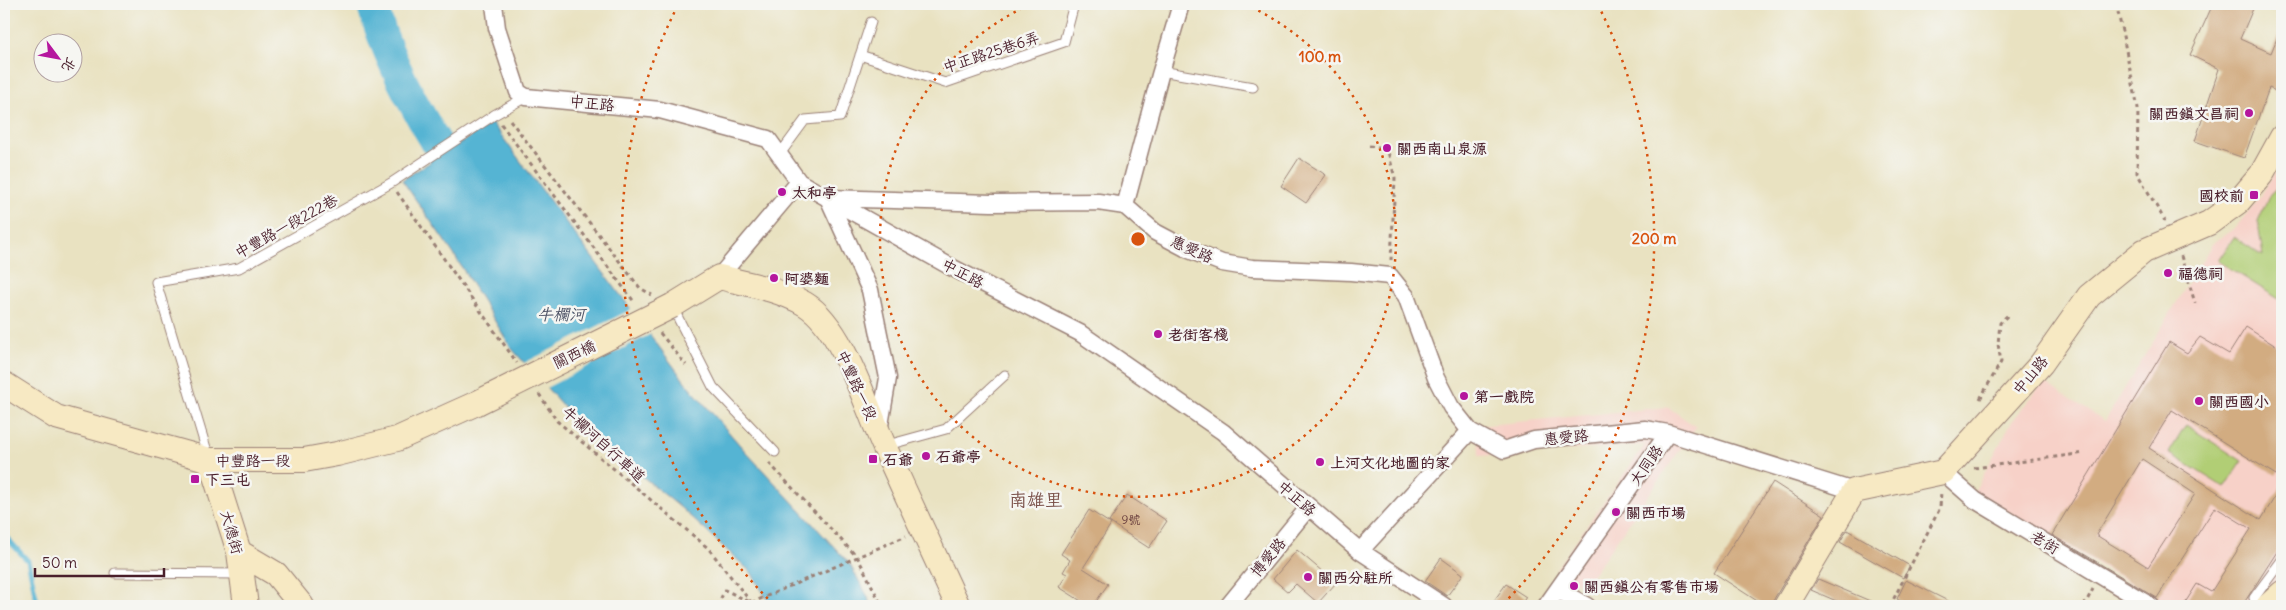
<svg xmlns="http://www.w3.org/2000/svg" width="2286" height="610" font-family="Delius,'LXGW WenKai TC',sans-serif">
<rect width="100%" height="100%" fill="#f6f6f2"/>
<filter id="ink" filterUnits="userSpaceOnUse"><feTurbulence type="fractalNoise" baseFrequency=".02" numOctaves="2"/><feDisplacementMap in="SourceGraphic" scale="10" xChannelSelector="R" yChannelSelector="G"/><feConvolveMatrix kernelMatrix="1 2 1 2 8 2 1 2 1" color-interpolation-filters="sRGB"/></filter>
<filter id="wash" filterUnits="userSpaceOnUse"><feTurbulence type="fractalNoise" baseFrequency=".0096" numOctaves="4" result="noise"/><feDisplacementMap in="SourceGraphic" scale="20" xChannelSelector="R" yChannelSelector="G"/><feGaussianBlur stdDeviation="1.12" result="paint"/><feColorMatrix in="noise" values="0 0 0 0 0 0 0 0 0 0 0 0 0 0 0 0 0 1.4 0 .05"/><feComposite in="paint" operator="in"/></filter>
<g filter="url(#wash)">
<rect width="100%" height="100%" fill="#e9e2c1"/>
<path fill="#f7d1c8" d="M2282,162V583L2257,606H2169L1974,492L2011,423L2043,382L2105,421L2212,244L2236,227L2259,198Z
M1668,407L1696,427L1584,587L1556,569L1645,445L1479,456L1478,426Z"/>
<path fill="#b1ce75" stroke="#7e7650" d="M2282,183V301L2218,261L2234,237L2263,256L2258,222L2270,194Z
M2186,425L2242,461L2225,488L2169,453Z"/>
<path fill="#54b4d3" stroke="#4f6a7f" d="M492,123L686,383L745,451L849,563L868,597L870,606H771L751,572L681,508L581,426L512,349L453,253L402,180Z"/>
<path fill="#e9e2c1" d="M634,308L653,333L544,389L522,364Z"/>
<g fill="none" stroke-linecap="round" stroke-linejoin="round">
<path stroke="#54b4d3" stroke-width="5" d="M4,535L28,561L38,606"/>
<path stroke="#54b4d3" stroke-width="31" d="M372,4C385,50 408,96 433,137C442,152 451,168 464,181"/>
</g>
<g id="blocks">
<path fill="#d2ac81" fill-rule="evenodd" d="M2213,4H2255L2240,39L2271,53L2282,26V94L2269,88L2244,158L2195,141L2219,69L2190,55Z
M1299,158L1326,175L1306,203L1281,186Z
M2246,327L2282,350V466L2276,475L2172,410L2149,448L2261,520L2282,485V544L2242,606H2183L2197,584L2211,592L2251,529L2215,507L2157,598L2052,535L2169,342L2187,353L2200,337L2229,354ZM2142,459L2195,494L2148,567L2096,535Z
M1773,482L1824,515L1774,599L1772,606H1765L1714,573Z
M1127,495L1167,521L1149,548L1109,522Z
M1089,510L1111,524L1083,568L1108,584L1093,606H1089L1059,587L1067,574L1063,572L1070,560L1061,554Z
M1847,530L1910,566L1903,578L1840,542Z
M1297,550L1336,583L1318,603L1296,584L1288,592L1273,579Z
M1441,558L1463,574L1447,596L1425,581Z
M1818,579L1882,606H1848L1811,590Z
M1906,580L1958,606H1910L1897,599Z
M1506,584L1526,597L1520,606H1490Z"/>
</g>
</g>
<g filter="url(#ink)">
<use href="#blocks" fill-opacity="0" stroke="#9a8076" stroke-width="1"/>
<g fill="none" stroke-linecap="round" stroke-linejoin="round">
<defs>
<path id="lane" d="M860,55L945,83L1064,42L1074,4
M1161,71L1253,87
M780,154L805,120L840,117L871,22
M672,306L713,387L775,452
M884,446L946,429L1005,375
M209,458L156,282L239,268L391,183L494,115L526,97
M115,573L242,574
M2257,606L2254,598L2282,560"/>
<path id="street" d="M494,4L497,28L518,92L526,97L660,110L768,139L799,182L951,267L1080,333L1223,432L1360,551L1444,606
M1125,206L1160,75L1181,4
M719,277L799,182
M879,431L888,378L870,290L828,198L991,203L1098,202L1125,206L1155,232L1189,250L1222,263L1252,268L1351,272L1390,276L1406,296L1436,378L1451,407L1470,431L1360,551
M1470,431L1504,450L1534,440L1645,429L1668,433L1854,491
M1943,472L1975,500L2151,606
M1558,590L1587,606
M1228,606L1308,508
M1546,606L1668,433"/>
<path id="secondary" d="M672,306L719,277C747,284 779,289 805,304C843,327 867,409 885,448C909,501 934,554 958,606
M4,384L56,417L210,460H304L337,454L397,439L477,403
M210,460L239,552L246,606
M239,552L276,574L302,606
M1786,606L1854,491L1943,472L2041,364L2089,296L2144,251L2209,223L2238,202L2261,175L2282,137
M2268,606L2282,593"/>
</defs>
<use href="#lane" stroke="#9a8076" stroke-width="11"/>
<use href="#street" stroke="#9a8076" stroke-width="19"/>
<use href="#secondary" stroke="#9a8076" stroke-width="26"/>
<path stroke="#9a8076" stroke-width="3" stroke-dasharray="4 4" stroke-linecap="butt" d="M2118,12L2138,108L2137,173L2165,221
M510,120L640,288L652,295
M501,124L635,303
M1369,146L1387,148L1395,178L1391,260
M397,192L517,363
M2181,256L2195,303
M660,333L686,365
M539,394L557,421L708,548L754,606
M1980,399L2001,362L1998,344L2000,323L2009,314
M769,463L858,558L882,606
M1974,468L2085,453
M717,606L725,590L750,602
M744,606L906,536
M1890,606L1940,508L1941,491
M2084,606L2093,589"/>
<use href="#lane" stroke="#fff" stroke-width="9"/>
<use href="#street" stroke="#fff" stroke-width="16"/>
<use href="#secondary" stroke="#f7e9c3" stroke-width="24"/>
<defs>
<path id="secondary-bridge" d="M477,403L672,306"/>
</defs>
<use href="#secondary-bridge" stroke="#9a8076" stroke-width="26" stroke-linecap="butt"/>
<use href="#secondary-bridge" stroke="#f7e9c3" stroke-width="24"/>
</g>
</g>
<g fill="none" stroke="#d8530f" stroke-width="2.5" stroke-dasharray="2.5 5">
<path d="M1245 4A258 258 0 1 1 1031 4"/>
<path d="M773 604A516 516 0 0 1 678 5M1598 5A516 516 0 0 1 1503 604"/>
</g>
<g fill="#b5179e" stroke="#f6f6f2" stroke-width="2">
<circle cx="2249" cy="113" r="5"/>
<circle cx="1387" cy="148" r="5"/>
<circle cx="782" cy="192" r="5"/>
<rect x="2249" y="190" width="10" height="10" rx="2.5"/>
<circle cx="2168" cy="273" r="5"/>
<circle cx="774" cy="278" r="5"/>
<circle cx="1158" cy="334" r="5"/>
<circle cx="1464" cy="396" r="5"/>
<circle cx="2199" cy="401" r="5"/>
<circle cx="926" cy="456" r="5"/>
<rect x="868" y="454" width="10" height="10" rx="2.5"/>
<circle cx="1320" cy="462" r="5"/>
<rect x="190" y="474" width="10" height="10" rx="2.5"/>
<circle cx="1616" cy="512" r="5"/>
<circle cx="1308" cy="577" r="5"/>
<circle cx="1574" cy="586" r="5"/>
</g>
<g text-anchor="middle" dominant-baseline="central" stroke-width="5" stroke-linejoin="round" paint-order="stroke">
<g font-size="12" fill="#6c4240">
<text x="1131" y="519">9號</text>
</g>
<g font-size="15" fill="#4a1f2b" stroke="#f6f6f2">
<text transform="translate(991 52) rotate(-18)">中正路25巷6弄</text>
<text transform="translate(592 103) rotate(6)">中正路</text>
<text transform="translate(286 226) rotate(-29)">中豐路一段222巷</text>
<text transform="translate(1192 249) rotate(24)">惠愛路</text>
<text transform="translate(963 273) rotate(28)">中正路</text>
<text transform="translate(574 354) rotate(-26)">關西橋</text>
<text transform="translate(2030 375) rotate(-50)">中山路</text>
<text transform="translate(857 385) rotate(65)">中豐路一段</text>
<text transform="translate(1566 437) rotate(-6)">惠愛路</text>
<text transform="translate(604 444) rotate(42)">牛欄河自行車道</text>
<text x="253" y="460">中豐路一段</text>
<text transform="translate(1646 465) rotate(-55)">大同路</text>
<text transform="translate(1297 498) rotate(41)">中正路</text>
<text transform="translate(232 532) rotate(74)">大德街</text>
<text transform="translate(2045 542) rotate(31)">老街</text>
<text transform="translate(1268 557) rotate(-51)">博愛路</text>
</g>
<g font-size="15" font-weight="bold" fill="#4a1f2b" stroke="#f6f6f2" text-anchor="start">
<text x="2239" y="113" text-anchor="end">關西鎮文昌祠</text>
<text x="1397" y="148">關西南山泉源</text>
<text x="792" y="192">太和亭</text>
<text x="2244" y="195" text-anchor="end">國校前</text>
<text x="2178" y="273">福德祠</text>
<text x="784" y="278">阿婆麵</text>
<text x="1168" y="334">老街客棧</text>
<text x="1474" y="396">第一戲院</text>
<text x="2209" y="401">關西國小</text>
<text x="936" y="456">石爺亭</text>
<text x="883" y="459">石爺</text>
<text x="1330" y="462">上河文化地圖的家</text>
<text x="205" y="479">下三屯</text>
<text x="1626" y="512">關西市場</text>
<text x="1318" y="577">關西分駐所</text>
<text x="1584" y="586">關西鎮公有零售市場</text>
</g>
<g font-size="16" font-style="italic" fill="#4e5366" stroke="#f6f6f2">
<text x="561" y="314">牛欄河</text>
</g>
<g font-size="18" fill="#7a5049" stroke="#f6f6f2">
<text x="1036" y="499">南雄里</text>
</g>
</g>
<circle cx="1138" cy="239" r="8" fill="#d8530f" stroke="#f6f6f2" stroke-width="2.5"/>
<g font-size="15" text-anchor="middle" font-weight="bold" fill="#d8530f" stroke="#f6f6f2" stroke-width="5" stroke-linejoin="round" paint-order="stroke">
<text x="1320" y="62">100 m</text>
<text x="1654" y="244">200 m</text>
</g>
<rect width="2286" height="610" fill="none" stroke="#f6f6f2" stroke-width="20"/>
<g transform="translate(58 58) rotate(122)"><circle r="24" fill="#f6f6f2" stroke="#b1a0a2"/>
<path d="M0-4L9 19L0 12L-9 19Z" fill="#b5179e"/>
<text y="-8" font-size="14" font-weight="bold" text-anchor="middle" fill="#4a1f2b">北</text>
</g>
<path d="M35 568v8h129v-8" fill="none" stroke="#4a1f2b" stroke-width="2.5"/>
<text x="42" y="568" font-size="15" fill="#4a1f2b" stroke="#f6f6f2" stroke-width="4" paint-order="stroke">50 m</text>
</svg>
